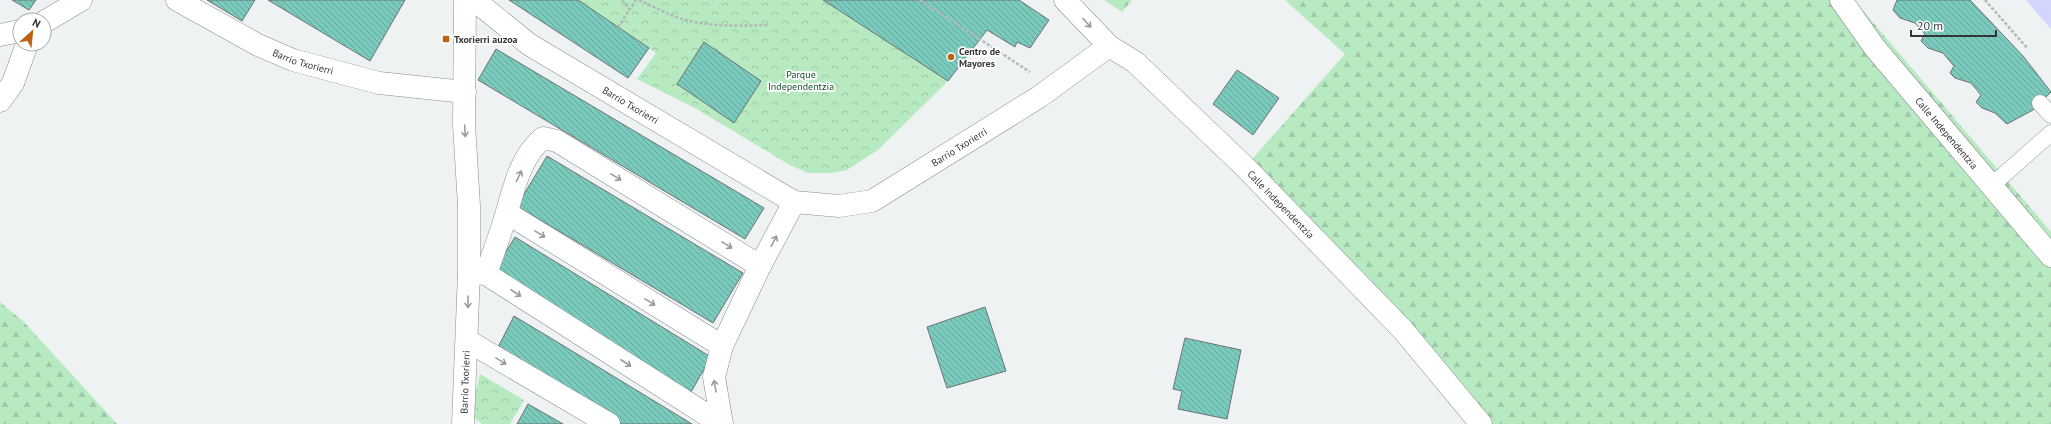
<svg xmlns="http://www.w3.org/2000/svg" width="2051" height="424" font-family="'PT Sans',sans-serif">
<defs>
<pattern id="forest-firs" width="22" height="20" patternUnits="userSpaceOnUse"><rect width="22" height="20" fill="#b7eac1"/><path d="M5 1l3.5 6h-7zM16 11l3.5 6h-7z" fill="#9ec9a6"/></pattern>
<pattern id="park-crowns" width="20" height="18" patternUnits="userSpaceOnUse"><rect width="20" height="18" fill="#b7eac1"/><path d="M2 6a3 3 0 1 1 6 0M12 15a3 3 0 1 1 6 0" fill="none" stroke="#9ec9a6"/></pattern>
<pattern id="building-back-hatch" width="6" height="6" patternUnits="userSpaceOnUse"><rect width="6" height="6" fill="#7acbbe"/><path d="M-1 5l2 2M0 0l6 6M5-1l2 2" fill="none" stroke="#65a69b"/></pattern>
</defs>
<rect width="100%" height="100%" fill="#eef2f3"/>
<path fill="url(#forest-firs)" d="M1104,0H1132L1122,12Z
M1285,0H1854L2051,232V424H1481L1245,167L1345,54Z
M0,302L24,322L117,424H0Z"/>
<path fill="url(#park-crowns)" d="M578,0H823L948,81L878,150L847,170L832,173H808L788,164L695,108L637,79L656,53Z
M480,374L524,400L510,424H482L473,417L472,406Z"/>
<path fill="#d2d6fa" d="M2026,0H2051V29Z"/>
<path fill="url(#building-back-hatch)" stroke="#6e7271" d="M12,0H36L29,10Z
M207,0H255L242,21Z
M268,0H405L370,61Z
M509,0H578L649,48L628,78Z
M823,0H1019L1049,20L1030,48L1017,42L1015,47L987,30L948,81Z
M1897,0H1970L2023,56L2051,92L2033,110L2007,124L1995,113L1982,108L1976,102L1981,95L1971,83L1955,78L1950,73L1954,66L1943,53L1928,48L1921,41L1925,34L1915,23L1900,18L1893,10Z
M704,42L761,81L734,123L677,84Z
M496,49L764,208L745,239L478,80Z
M1237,70L1279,98L1253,135L1213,104Z
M547,156L743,273L713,323L517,206Z
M515,237L711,357L691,392L494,271Z
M985,307L1006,371L947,388L927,327Z
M514,316L549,337L692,424H618L496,351Z
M1185,338L1241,350L1227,419L1178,409L1182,391L1173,389Z
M528,404L563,424H517Z"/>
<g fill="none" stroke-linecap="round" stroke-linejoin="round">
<defs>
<path id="service" d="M2040,103L2051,115
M1991,186L2051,133"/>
<g id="minor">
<path id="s1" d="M177,0L258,45L293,60L379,83L465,92"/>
<path id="s2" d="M474,0L530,45L794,202L839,206L872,201L1039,97L1109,46"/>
<path id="s3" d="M1065,0L1109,46L1135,62L1245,167L1403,330L1481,424"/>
<path id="s4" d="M1841,0L1875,48L2051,256"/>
<path d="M44,22L81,0"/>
<path d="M0,35L20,31"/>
<path d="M0,101L13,83L27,44"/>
<path d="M507,213L722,346"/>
<path d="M472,273L486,274L721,424"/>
<path d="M486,274C493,254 500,235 506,215C514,188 520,157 543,138L557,141L760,266"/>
<path d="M468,341L609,424"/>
<path id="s5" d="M463,424L469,272V206L464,124L465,0"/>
<path d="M722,424L714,377L722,346L760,266L794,202"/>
</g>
</defs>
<use href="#service" stroke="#898d8e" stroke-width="17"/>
<use href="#minor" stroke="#898d8e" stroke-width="23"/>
<path stroke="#b4b7b8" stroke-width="2.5" stroke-dasharray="3 2" stroke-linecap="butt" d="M622,0L630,10
M639,0C652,6 665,13 679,18C708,27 737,26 768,25
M712,0H713
M920,0L1030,72
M1985,0L2028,49
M618,27L636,0"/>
<use href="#service" stroke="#fff" stroke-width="16"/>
<use href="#minor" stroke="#fff" stroke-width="22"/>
</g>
<defs><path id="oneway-shaft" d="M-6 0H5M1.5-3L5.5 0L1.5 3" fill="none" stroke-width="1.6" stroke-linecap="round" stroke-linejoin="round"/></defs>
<g stroke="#9a9a9a">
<use href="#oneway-shaft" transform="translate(1087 23) rotate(48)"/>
<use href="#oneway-shaft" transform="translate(465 131) rotate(87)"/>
<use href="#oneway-shaft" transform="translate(519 176) rotate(-65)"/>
<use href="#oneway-shaft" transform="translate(616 177) rotate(32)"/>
<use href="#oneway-shaft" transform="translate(540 234) rotate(32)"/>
<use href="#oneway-shaft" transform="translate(774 241) rotate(-62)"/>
<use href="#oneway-shaft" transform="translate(727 245) rotate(32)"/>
<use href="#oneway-shaft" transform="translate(516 293) rotate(33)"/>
<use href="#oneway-shaft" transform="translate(468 302) rotate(91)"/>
<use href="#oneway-shaft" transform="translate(650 302) rotate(32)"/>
<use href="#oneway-shaft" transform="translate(501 361) rotate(31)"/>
<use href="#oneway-shaft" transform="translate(626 363) rotate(33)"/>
<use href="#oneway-shaft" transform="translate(715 386) rotate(-100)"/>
</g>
<g fill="#be6111" stroke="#fff" stroke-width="1.5">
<rect x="442" y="35" width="8" height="8" rx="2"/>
<circle cx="951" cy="57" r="4"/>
</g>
<g text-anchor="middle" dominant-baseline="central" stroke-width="3.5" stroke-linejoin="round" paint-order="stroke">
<g font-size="10" font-weight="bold" fill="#343536" stroke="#fff" text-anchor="start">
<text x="454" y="39">Txorierri auzoa</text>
<text x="959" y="51">Centro de<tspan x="959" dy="12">Mayores</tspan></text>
</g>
<g font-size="10" fill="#343536" stroke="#fff">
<text stroke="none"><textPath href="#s1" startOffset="141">Barrio Txorierri</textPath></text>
<text stroke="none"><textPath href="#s2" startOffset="189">Barrio Txorierri</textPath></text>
<text stroke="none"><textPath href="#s4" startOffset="170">Calle Independentzia</textPath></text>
<text stroke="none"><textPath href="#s2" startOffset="560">Barrio Txorierri</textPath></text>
<text stroke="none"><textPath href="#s3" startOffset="298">Calle Independentzia</textPath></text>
<text stroke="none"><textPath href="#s5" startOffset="42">Barrio Txorierri</textPath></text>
</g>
<g font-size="10" fill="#134e27" stroke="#fff">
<text x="801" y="74">Parque<tspan x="801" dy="12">Independentzia</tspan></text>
</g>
</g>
<g transform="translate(32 32) rotate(27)"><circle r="19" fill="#ffffff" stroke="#aeaeaf"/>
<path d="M0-3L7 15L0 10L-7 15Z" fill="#be6111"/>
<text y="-6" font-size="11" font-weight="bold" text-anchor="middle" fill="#343536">N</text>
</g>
<path d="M1911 30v6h85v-6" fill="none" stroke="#343536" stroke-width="2"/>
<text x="1917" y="30" font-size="12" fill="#343536" stroke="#ffffff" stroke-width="3" paint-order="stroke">20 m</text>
</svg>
